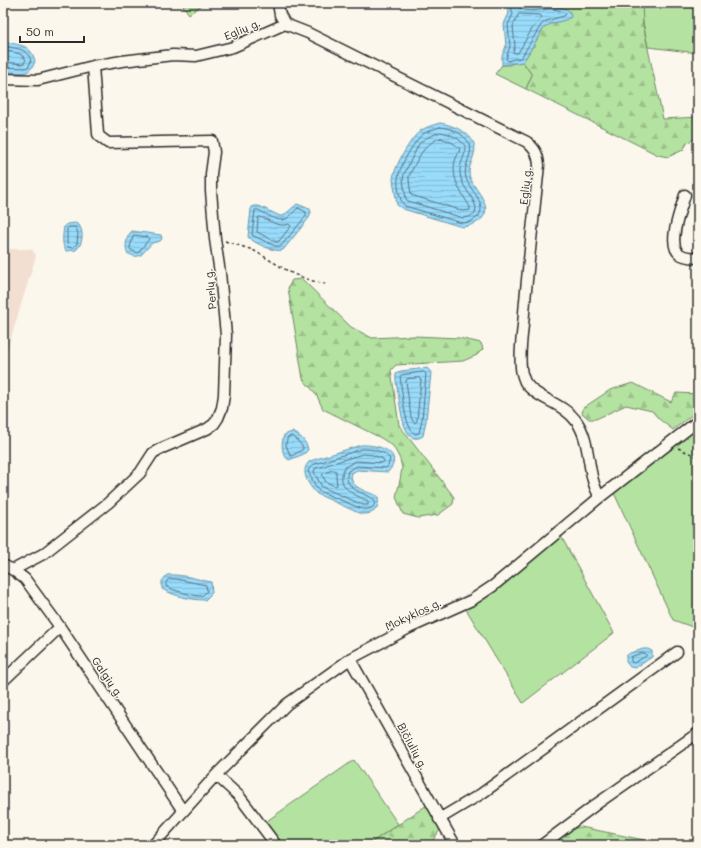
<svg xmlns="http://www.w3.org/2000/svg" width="701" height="848" font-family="Mali,sans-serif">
<defs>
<pattern id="forest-firs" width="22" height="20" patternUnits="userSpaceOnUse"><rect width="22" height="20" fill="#b4e2a0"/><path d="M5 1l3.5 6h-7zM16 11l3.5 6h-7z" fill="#9bc28a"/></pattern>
<pattern id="water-rules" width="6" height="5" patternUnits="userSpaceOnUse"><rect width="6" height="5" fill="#98dbfb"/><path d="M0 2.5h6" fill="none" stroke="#83bcd7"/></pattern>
</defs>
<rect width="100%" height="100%" fill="#fbf7ec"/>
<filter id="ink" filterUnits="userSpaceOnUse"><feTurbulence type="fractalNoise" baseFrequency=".025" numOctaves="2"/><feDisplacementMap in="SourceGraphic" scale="8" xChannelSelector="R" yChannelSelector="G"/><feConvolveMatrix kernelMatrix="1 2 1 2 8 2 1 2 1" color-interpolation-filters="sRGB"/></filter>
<g filter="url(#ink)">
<path fill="#f2dfd1" d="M3,249H32L36,256L5,357H3Z"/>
<path fill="#b4e2a0" stroke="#708666" d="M181,3H205L189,14Z
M515,3H550L551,5L529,6L516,5Z
M642,3H698V53L648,47L641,12Z
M515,62H523L532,75L526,89L495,74L502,65H509Z
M698,428V629L673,620L614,493Z
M561,536L614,633L523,703L466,609L487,595Z
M354,760L398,824L368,845H281L264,823Z"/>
<path fill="url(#forest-firs)" stroke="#708666" d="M550,3H642L643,25L663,119L698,117V137L688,142L683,150L668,157L658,155L526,89L532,75L523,62L544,28L547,25L564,20L560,6L551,5Z
M302,279L351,327L372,338L414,336L459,338L481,343L483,349L477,355L463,361L396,365L391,370L399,425L454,497L453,504L438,515L418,518L403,514L396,497L400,480L402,468L400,459L393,446L381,438L323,409L316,394L303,379L288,288L292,280Z
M633,383L671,402L676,393L698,394V410L673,430L659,419L652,411L626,405L596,419H589L582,413L583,408L610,390Z
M427,805L441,828L430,845H368Z
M581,827L649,841L654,845H547L567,830Z"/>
<path fill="url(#water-rules)" stroke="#6c95a8" d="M506,3H515L516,5C520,5 524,6 529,6C543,7 558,2 570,12L571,17C562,23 552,21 544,28L523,62L502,65V56L506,46L504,24L509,13Z
M3,40C16,47 30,41 35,61C30,78 17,72 3,71Z
M440,123C454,125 480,136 474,154C472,163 467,169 470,178C473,185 479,192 483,199C492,217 477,225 462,227L403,209L397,205C396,197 394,188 393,180C393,168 411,138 420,131C426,127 433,125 440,123Z
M297,204L310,209L311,212L309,218L283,250C275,253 254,243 248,237L251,209L253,206H259L280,216H283Z
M75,223L79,225C84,232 83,244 76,250L66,251C61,245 63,234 64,226L67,224Z
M132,231L161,235L162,239L160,241L152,243L141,255C136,258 131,255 127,253C125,246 126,236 132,231Z
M427,368L430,371L431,373L426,421L423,436C404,448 401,410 399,399C398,391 395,382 396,374L401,371Z
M292,432C299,434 307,442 308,450L304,454L289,460C281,455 281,443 284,435Z
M361,445C377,444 406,452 388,472L357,470L352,473C347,487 368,492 378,496C380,509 374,515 361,514L317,494C308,485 299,470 310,461Z
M167,575C182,574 196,579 211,582L212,593L205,600C190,600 175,596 162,589V581Z
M643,649H648L652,651V657L635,668L630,667L626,662V656L630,653Z"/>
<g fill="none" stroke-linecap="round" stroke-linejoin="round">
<path stroke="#57717e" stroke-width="1" d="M510,3L513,14L508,25L510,46L506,59L508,61L514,59L521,58L541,25L546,21L564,16L566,14L564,12C560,11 556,9 551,9C541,9 527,14 518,7L517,3
M520,14L540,15L542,17L532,29L518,53H515L513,52L515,46L513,26L518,15Z
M3,45C14,50 27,46 31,61L29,66L26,68L3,67
M3,50C12,53 21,51 26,60L23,64L3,62
M440,127C451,128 463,133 469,143C475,153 462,165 466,178C470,191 488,203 478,217L470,222L462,223L405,206C399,201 396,182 399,174C401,164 415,140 423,134C428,131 434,129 440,127Z
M441,132C451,134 462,139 466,148C465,157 459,164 460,173C461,187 473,195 476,208L475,214L469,217L463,218L408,201L406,199L403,180L404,174L419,144L426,138Z
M441,138L453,143L460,149C459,153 456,157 455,161C451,179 461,192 470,207V210L463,211L411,195L409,180V176C417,161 423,143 441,138Z
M298,208L306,212V216L281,246H275L252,235L255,210H258C265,213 278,223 286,219C290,217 294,211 298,208Z
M260,217C270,220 278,228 289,224L291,226L279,241L276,242L257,232L258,218Z
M69,227H76L78,234L77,244L72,248L68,247L67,243V229Z
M134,235L148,237L149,239L138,253L131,250L130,248Z
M424,372L426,374L422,420L419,433L415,434C404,427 402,390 400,376L402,375Z
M419,378L421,380L417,420L416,422L414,423L411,417L406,381L407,379Z
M288,437L292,436L297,440L303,447V449L292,456L290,455L286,445Z
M362,449C371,449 384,450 390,459L388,466L386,468L357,466L348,471C342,489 363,492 375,500C375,508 370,510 362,509L319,491L316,487L308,471L309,469L313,465Z
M363,454L373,455L383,459L384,461L382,463L356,461L345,467C334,487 353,494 368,501V505H363L322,487L314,472L315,469Z
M334,470L336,471V477L337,485L335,486L326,482L322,475L324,473Z
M169,579H176L206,585L207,591L202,596C193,596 174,591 166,586V583Z
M643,653L646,654V656L634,663L631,662V657Z"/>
<defs>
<path id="minor" d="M278,3L280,15L285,24
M3,79L38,80L93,66L122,61L173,55L196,56L233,47L285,24L308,33L527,142C535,149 538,154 539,165C534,214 528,264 524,313C523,331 519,350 521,367C521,373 523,377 525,382C536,399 564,403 577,422C592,444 586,475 600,497
M685,195C681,209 666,245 680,254C685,258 692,257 698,258
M3,565L13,570L25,579L60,627L183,811
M13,570L43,554L108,503L140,473L153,453L160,449L207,429L214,424L218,418L222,408L224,395L226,335L220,273L215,239L211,191V174L214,152L212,141L108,143L100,137L98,134L93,66
M350,659L455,845
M3,681L60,627
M216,775L239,796L276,845
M439,819L481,794L677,652
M153,845L216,775L287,704L350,659L409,628L472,600L493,586L600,497L698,421
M542,845L598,803L698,733"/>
</defs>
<use href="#minor" stroke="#2b2b2b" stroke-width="13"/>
<path stroke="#2b2b2b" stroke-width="1.5" stroke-dasharray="3 3" stroke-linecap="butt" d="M225,241L253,250L293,274L313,281L325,284
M678,448L698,457"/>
<use href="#minor" stroke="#fbf7ec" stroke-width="10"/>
</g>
</g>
<g text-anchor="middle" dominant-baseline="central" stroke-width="3" stroke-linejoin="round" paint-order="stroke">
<g font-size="11" fill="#2b2b2b" stroke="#fbf7ec">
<text transform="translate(242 29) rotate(-23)">Eglių g.</text>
<text transform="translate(525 186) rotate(-84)">Eglių g.</text>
<text transform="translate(210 289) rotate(-96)">Perlų g.</text>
<text transform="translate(413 614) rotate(-25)">Mokyklos g.</text>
<text transform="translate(108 677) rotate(56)">Galgių g.</text>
<text transform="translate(413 746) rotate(62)">Bičiulių g.</text>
</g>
</g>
<rect width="701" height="848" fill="none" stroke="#fbf7ec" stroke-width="16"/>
<rect x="8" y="8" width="685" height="832" fill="none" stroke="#2b2b2b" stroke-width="1.5" filter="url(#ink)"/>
<path d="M20 36v6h64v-6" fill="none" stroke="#2b2b2b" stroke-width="2"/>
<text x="26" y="36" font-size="12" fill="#2b2b2b" stroke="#fbf7ec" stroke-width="3" paint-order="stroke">50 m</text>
</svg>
